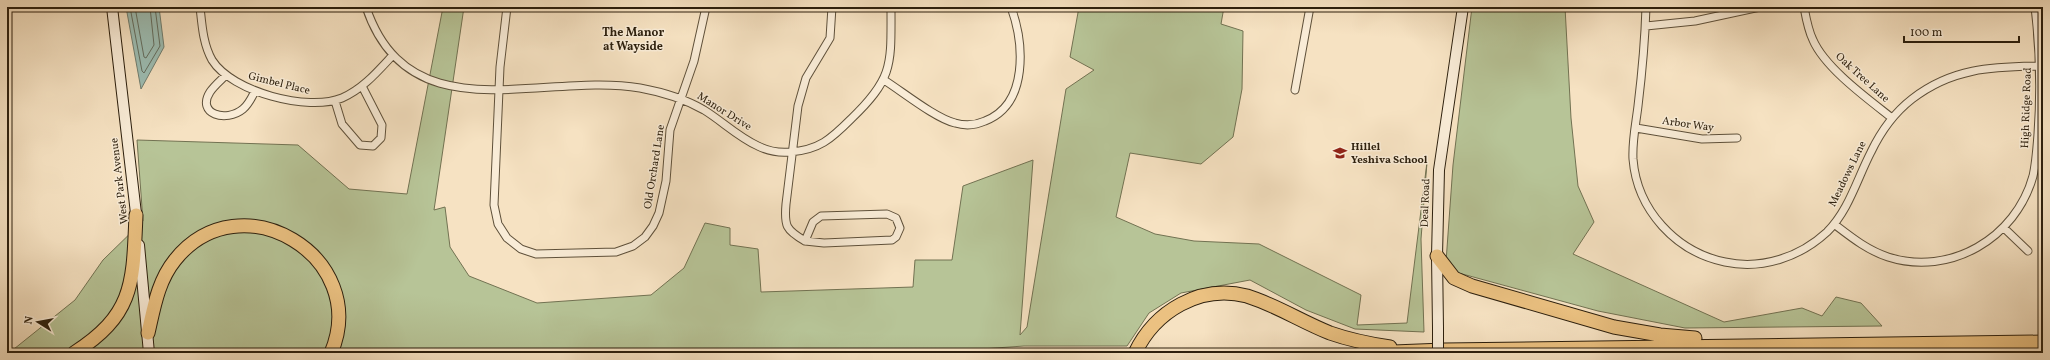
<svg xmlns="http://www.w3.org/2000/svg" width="2050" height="360" font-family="Vollkorn,serif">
<rect width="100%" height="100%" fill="#f6e2c2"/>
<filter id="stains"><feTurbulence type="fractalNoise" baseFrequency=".005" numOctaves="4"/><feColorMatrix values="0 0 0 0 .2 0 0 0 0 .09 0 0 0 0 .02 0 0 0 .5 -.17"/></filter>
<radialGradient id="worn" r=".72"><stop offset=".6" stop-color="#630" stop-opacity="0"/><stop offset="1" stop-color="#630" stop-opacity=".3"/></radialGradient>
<path fill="#b7c497" stroke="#727252" d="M443,7H464L434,210L445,207L450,247L469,276L537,303L651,295L684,268L705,223L730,228V245L758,249L761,292L913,287L915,260H952L963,186L1033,160L1020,335L1027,327L1066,89L1094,70L1070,57L1079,7H1224L1221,24L1243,31L1242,89L1233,137L1201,164L1130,153L1116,217L1155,234L1194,241L1259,244L1361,295L1357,325L1407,323L1427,162L1421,239L1424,332L1355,329L1306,310L1250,280L1181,293L1149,313L1127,346H1024L924,353H9L75,300L103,260L143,221L137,140L298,145L349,189L407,194Z
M1472,7H1565L1571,118L1578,186L1594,222L1573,254L1724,322L1802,308L1822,316L1836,297L1861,303L1882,326L1685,328L1598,311L1455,272L1446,262L1453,165Z"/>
<path fill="#9dbeb4" stroke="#707e71" d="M126,7H159L164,47L141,89Z"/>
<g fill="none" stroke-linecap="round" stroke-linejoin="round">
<path stroke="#646e60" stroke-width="1" d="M130,7L142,71L144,73L160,46L155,7
M135,7L144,57L146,58L154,45L150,7"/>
<defs>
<path id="street" d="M200,7C202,25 203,44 212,60C232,92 308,112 342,98C363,89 378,71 393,55
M366,7C409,136 544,71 640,88C662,92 685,99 704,110C722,121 738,137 758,146C768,151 779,153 790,152C819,150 831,139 851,119C894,78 891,64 891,7
M507,7L500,67L494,205L498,224L507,238L521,249L536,254L616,252L633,246L645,237L653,226L659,213L666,181L670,130L694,61L706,7
M1646,7C1645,40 1642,73 1638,106C1636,123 1632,141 1633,159C1637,210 1676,252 1725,262C1762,270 1800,257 1827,232C1849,210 1857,179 1871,152C1881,131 1894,113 1912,99C1952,68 1991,67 2039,66
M1804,7C1806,18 1808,30 1813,40C1825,68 1868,99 1892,118
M1646,26L1695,21L1760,7
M225,76C220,81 214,86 210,92C196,114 226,123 243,109C249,104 252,97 255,91
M884,80C903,92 935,118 955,123C965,126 976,125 985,121C1029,104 1024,43 1011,7
M1295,90L1310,7
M335,101L342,124L360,145L373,146L381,138L382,125L362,86
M1636,128L1702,139L1737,138
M887,214L896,218L900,228L896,237L892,240L824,243L805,241L813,222L821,216Z
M1834,224C1851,237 1867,250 1888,257C1950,277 2016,238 2033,176C2036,163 2037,148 2038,134C2041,92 2040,49 2035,7
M2004,228L2028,251
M805,241C786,230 784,226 786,204L798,106L806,78L830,38L832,7"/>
<path id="secondary" d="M112,7L137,222
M139,245L149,353
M1438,328L1437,256L1439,170L1463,7"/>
<path id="highway" d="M1437,256L1454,278L1472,286L1614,327L1660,335L1695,338
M148,333C154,307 158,281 175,260C240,178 372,257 331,353
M74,353C135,314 133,282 136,215
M1135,353C1155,311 1200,284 1247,296C1276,305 1302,322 1330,333C1350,340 1370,344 1390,347
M1368,353L1444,350L2043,342"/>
</defs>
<use href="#street" stroke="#5e503a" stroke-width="9"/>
<use href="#secondary" stroke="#2c1f0d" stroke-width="12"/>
<use href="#highway" stroke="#2c1f0d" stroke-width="15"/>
<use href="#street" stroke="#f9ecd7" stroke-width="7"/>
<use href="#secondary" stroke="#f9ecd7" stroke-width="10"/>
<use href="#highway" stroke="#ebc181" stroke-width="13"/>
<defs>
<path id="secondary-bridge" d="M1438,328V353"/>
</defs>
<use href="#secondary-bridge" stroke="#2c1f0d" stroke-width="12" stroke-linecap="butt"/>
<use href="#secondary-bridge" stroke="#f9ecd7" stroke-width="10"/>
</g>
<defs>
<symbol id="school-bare" viewBox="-9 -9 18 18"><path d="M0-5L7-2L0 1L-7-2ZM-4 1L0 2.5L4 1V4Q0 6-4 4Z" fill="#8f2418" stroke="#f9ecd7" stroke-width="2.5" paint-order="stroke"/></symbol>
</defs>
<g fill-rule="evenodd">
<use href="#school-bare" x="1330" y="143" width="20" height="20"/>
</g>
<g text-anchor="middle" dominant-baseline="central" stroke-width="3" stroke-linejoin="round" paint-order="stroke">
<g font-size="11" fill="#2c1f0d" stroke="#f9ecd7">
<text transform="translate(1862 78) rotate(42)">Oak Tree Lane</text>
<text transform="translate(279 84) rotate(14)">Gimbel Place</text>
<text transform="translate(2027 108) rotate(-88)">High Ridge Road</text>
<text transform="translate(724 112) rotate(32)">Manor Drive</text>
<text transform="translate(1688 125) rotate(8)">Arbor Way</text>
<text transform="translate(655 167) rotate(-81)">Old Orchard Lane</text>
<text transform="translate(1848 174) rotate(-64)">Meadows Lane</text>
<text transform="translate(120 181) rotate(-97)">West Park Avenue</text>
<text transform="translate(1426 203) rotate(-88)">Deal Road</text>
</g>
<g font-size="11" font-weight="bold" fill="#2c1f0d" stroke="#f9ecd7" text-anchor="start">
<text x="1351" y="147">Hillel<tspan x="1351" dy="13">Yeshiva School</tspan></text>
</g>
<g font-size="12" font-weight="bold" fill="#2c1f0d" stroke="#f9ecd7">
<text x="633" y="33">The Manor<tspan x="633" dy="14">at Wayside</tspan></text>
</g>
</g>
<rect width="2050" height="360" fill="none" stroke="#f6e2c2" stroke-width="24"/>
<rect x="8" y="8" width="2034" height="344" fill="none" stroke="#2c1f0d" stroke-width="2"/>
<rect x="12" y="12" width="2026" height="336" fill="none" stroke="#2c1f0d"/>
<g transform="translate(38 322) rotate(281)" stroke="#f9ecd7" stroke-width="3" paint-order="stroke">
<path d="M0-3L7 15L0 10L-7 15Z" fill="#2c1f0d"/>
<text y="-6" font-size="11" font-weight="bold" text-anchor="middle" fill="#2c1f0d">N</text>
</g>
<path d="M1904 36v6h115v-6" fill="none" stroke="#2c1f0d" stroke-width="2"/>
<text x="1910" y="36" font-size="12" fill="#2c1f0d" stroke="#f9ecd7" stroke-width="3" paint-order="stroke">100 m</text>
<rect width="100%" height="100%" filter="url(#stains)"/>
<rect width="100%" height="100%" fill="url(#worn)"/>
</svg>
